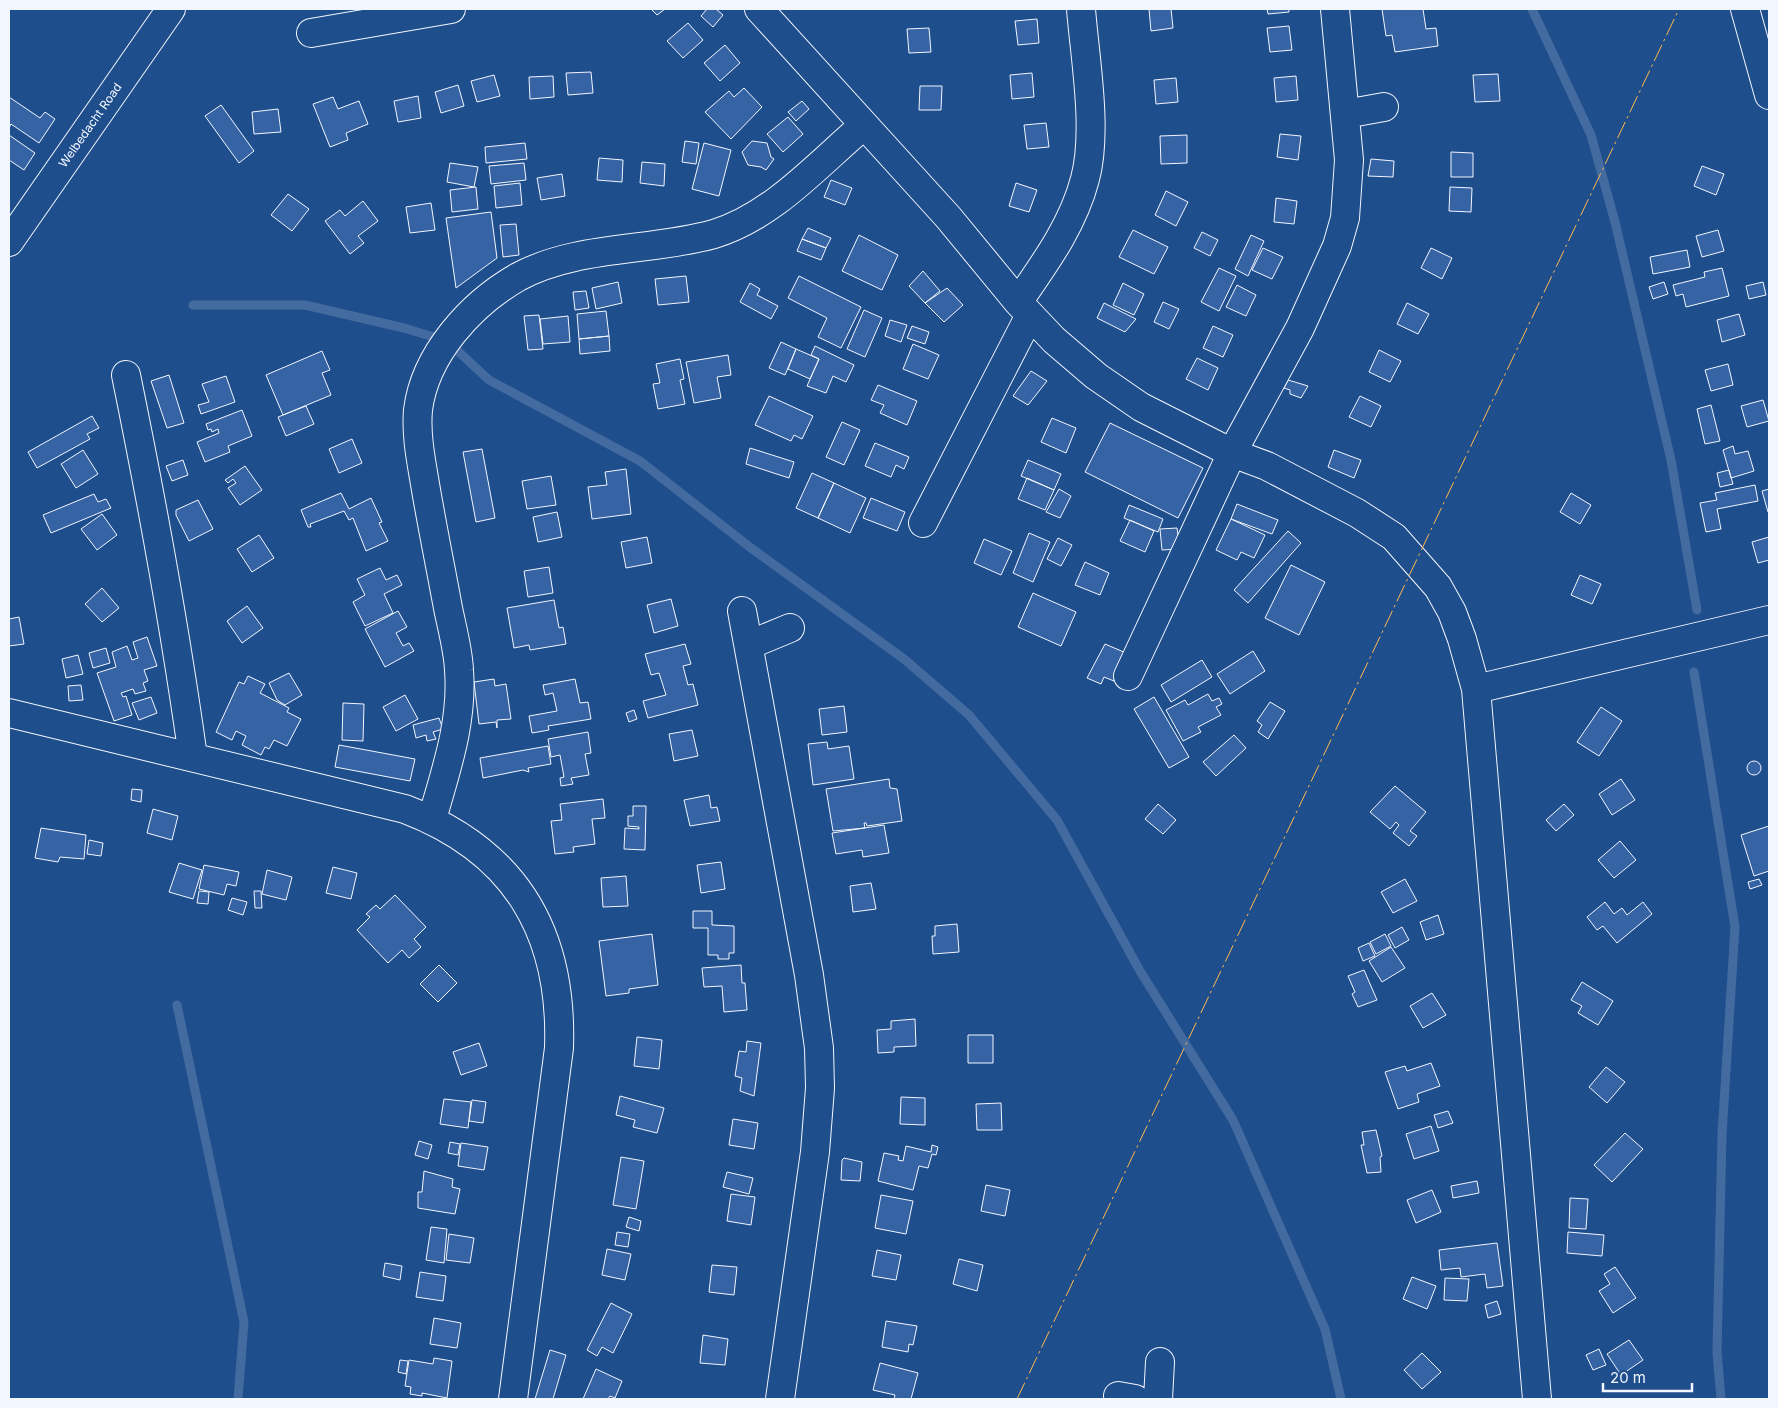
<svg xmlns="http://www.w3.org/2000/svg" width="1778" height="1408" font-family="Inter,sans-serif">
<rect width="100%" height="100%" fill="#1f4e8c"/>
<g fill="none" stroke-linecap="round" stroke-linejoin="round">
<path stroke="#446ba0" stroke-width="9" d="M1532,9L1591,135L1615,222L1671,460L1697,610
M193,305H305L404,328L447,341L489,380L640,461L751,548L904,659L969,715L1057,820L1140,971L1233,1120L1325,1329L1341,1399
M1694,672L1735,927L1722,1135L1717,1352L1721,1399
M177,1005L244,1322L238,1399"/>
</g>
<path fill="#3563a3" stroke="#f2f6ff" d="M651,9H665L657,15Z
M707,9H716L723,15L713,27L701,16Z
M1149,9H1171L1173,28L1151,31Z
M1267,9H1289V12L1268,14Z
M1382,9H1423L1426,29L1436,28L1438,46L1395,52L1392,35L1386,36Z
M1037,19L1039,43L1018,45L1015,21Z
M688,23L703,40L683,58L667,41Z
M1289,26L1292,50L1270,52L1267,28Z
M929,28L931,52L909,53L907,29Z
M725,45L740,63L720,81L704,63Z
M591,72L593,93L568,95L566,73Z
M1032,73L1034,97L1012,99L1010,75Z
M1498,74L1500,101L1475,102L1473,75Z
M494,75L500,96L477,102L471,81Z
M553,76L554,97L530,99L529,77Z
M1296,76L1298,100L1276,102L1274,78Z
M1176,78L1178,102L1156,104L1154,80Z
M458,85L464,106L441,113L435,92Z
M920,86H942L941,110H919Z
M744,88L762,107L731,139L705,112L729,91L734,97Z
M418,96L421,118L398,122L394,101Z
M9,97L40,118L45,112L55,119L39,143L11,124L9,128Z
M333,97L338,109L359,101L368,124L346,133L348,140L330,147L313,104Z
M802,101L809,109L796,121L788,112Z
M221,105L254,151L239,163L205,116Z
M278,109L281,132L254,134L252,112Z
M788,117L803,134L783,152L767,134Z
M1046,123L1049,147L1027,149L1024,125Z
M1280,134L1301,136L1298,160L1277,157Z
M9,135L35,153L24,170L9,160Z
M1187,135V163L1161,164L1160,136Z
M685,141L699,143L696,164L682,162Z
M752,141L767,143L771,157L774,159L766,170L761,167L748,165L742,152Z
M525,143L527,159L486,163L485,147Z
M704,143L731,150L719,196L692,189Z
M1451,152L1473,153V177H1451Z
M599,158L623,160L622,182L597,180Z
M1371,159L1394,161L1393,177L1368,176Z
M642,162L665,164L664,186L640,183Z
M450,163L478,167L474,187L447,182Z
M524,163L526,180L491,184L489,166Z
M1702,166L1724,174L1716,195L1694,186Z
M562,174L565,196L541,200L537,178Z
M831,180L852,188L845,205L824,197Z
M520,183L522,205L496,208L494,186Z
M1016,183L1037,190L1029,212L1009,206Z
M476,187L478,209L452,212L450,190Z
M1450,187L1472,188L1471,212L1449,211Z
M1166,191L1188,202L1176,226L1155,215Z
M288,194L309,209L292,231L271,215Z
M1276,198L1297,201L1294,224L1274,222Z
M363,201L378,221L358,236L364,243L350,254L325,221L340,210L345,216Z
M431,203L435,230L410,233L406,207Z
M491,212L497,258L456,288L446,218Z
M516,224L519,255L503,257L500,225Z
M808,228L831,238L826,248L802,239Z
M1133,230L1168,247L1154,274L1119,257Z
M1718,230L1724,251L1702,257L1696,236Z
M1202,232L1218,240L1210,256L1194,248Z
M859,235L898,255L882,290L842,271Z
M1251,235L1264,241L1248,276L1235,269Z
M802,239L826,248L821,260L797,251Z
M1263,248L1283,257L1272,279L1252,270Z
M1431,248L1452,258L1442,279L1421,268Z
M1687,250L1690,267L1653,274L1650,257Z
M1219,268L1236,276L1219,311L1201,302Z
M1722,268L1729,296L1686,307L1683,294L1676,296L1673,285L1705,277L1704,272Z
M923,271L940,291L925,303L909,286Z
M686,276L689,302L658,305L655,279Z
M799,276L861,307L841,348L818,337L827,318L788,298Z
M618,282L622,303L596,309L592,288Z
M1664,282L1668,294L1653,299L1649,287Z
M1763,282L1766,295L1749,299L1746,286Z
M750,283L760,289L757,295L778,306L771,319L740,302Z
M1123,283L1144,294L1134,315L1113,305Z
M1237,285L1256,295L1246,316L1226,307Z
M947,288L963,305L944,322L925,303Z
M586,291L589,308L575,310L573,292Z
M1163,302L1179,309L1169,329L1154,322Z
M1104,303L1136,319L1125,332L1097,318Z
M1407,303L1429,314L1418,334L1397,324Z
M864,310L882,318L865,357L847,349Z
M606,311L609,336L579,339L577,314Z
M1739,314L1745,335L1722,342L1717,320Z
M539,315L543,349L528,350L524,316Z
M568,316L570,342L543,344L540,319Z
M890,320L907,325L901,342L885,336Z
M912,326L929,332L925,344L907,338Z
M1213,326L1233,335L1223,357L1203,348Z
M609,336L610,351L580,354L579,339Z
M781,342L796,349L785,375L769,368Z
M913,344L939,355L928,379L903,369Z
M815,346L854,365L846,382L833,376L826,393L807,386L819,359L811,355Z
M796,349L819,359L810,379L788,369Z
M1379,350L1401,361L1390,382L1369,372Z
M322,351L330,370L322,373L331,395L283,415L266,375Z
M728,355L731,375L717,377L721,398L694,403L686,362Z
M1197,358L1218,368L1208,390L1186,379Z
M680,359L684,379L680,380L685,404L658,409L653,384L660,383L656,364Z
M1728,364L1733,385L1711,391L1705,370Z
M1031,371L1047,381L1028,405L1013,396Z
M169,375L184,423L167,428L151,381Z
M226,376L235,402L201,414L198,405L209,402L202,384Z
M1288,380L1308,386L1301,398L1290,394V390L1284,388Z
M878,385L917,401L907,425L880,413L884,405L871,400Z
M769,396L813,416L802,439L794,435L791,441L755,425Z
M1360,396L1381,406L1371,427L1349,417Z
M1763,400L1769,421L1747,427L1741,406Z
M1711,405L1720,441L1705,444L1697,409Z
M306,406L314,424L286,436L278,417Z
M242,410L252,436L228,446L230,452L205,462L197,442L219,433L218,429L212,432L211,429L208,430L206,424Z
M92,416L99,428L87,434L90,439L37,468L28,452Z
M1052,418L1076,428L1066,453L1041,442Z
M842,422L860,430L844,465L826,457Z
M1110,423L1203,468L1178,518L1085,472Z
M352,439L362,463L339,473L329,449Z
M875,443L909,457L904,469L896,465L891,477L865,466Z
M1733,446L1735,454L1748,451L1754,471L1731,478L1723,450Z
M750,448L794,462L789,478L746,464Z
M482,449L495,518L476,522L463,452Z
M83,450L98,474L76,488L61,464Z
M1334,450L1361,460L1354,478L1328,467Z
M183,460L188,475L172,481L166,466Z
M1028,460L1061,474L1054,490L1021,476Z
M245,466L262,490L240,505L228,488L236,483L233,479L228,483L225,480Z
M626,469L631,514L592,519L588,487L607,485L605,472Z
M1729,470L1733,484L1720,487L1717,473Z
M812,473L834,483L818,518L796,508Z
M551,476L556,505L527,509L522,481Z
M1027,478L1054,490L1045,510L1018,499Z
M834,483L866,498L850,533L818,518Z
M1755,485L1758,501L1717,509L1721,529L1706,532L1700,503L1717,500L1715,493Z
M1059,489L1071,496L1060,518L1046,512Z
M1769,489V512H1768L1762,491Z
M341,493L349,509L371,498L382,522L379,523L388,541L366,551L353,518L349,520L344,511L310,524L311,527H308L301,510Z
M1571,493L1591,505L1580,524L1560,512Z
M94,494L98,502L106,499L111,508L51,533L43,515Z
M871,498L905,512L897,531L863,518Z
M198,500L213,529L189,541L176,515V510Z
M1237,504L1278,520L1272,534L1231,519Z
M1129,505L1163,519L1158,532L1124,518Z
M557,512L562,537L538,542L533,517Z
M102,514L117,535L97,550L81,529Z
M1231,519L1265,535L1254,558L1241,552L1237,560L1216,550Z
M1130,520L1154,531L1145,552L1120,541Z
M1177,528L1180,549L1162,550L1160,529Z
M1288,531L1301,543L1248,603L1234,590Z
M1029,533L1050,542L1033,582L1013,573Z
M259,535L274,558L252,572L237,549Z
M647,537L652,563L626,568L621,542Z
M1769,537V560L1758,563L1752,542Z
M1058,538L1072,545L1061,566L1047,559Z
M984,539L1012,551L1001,575L974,563Z
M1085,562L1109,573L1100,595L1075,585Z
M1291,565L1325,582L1299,635L1265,618Z
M549,567L553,593L528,597L524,571Z
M380,568L386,580L397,575L402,585L384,594L393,613L365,626L353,602L365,595L357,579Z
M1580,575L1601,584L1592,604L1571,595Z
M102,588L119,608L102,622L85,604Z
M1033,593L1076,612L1061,646L1018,627Z
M671,599L678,626L654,633L647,605Z
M554,600L559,628L563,627L566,644L530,650L529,645L514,648L507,608Z
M247,606L263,628L242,643L227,621Z
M398,611L407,627L396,633L403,646L409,643L414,651L385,667L365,629Z
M19,617L24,644L9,646V619Z
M147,637L157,666L144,670L148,681L143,683L146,691L135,694L133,689L121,693L123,697L126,696L132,715L114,721L97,673L116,667L112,652L127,646L132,660L138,658L133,642Z
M685,644L691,664L683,666L688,685L693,684L698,705L648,718L643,701L666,695L659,673L651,675L645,654Z
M1105,644L1126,653L1114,681L1104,677L1101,684L1087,678Z
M106,648L110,663L93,668L89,653Z
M1253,651L1265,671L1230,694L1217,674Z
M78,655L83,674L66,678L62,659Z
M1202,660L1212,677L1171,702L1161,685Z
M289,673L302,695L285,705L277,700L269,683Z
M248,676L265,684L260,693L289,708L287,712L301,719L287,746L274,740L269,749L265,747L261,755L242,745L246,736L236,731L232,740L216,732L239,682L244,684Z
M494,679L495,686L506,684L511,719L497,720V728L496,722L479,724L474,682Z
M575,679L580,703L588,702L591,719L548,726L549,730L532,733L529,716L557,711L553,693L545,695L543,685Z
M81,685L83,700L69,701L68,686Z
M1208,694L1212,701L1219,698L1222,704L1216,707L1221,715L1198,727L1201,732L1183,741L1166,710L1185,700L1188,705Z
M405,695L418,719L396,731L383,707Z
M151,697L157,713L139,720L132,703Z
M1154,697L1189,757L1169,768L1134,709Z
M1270,702L1285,711L1268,739L1258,732L1262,725L1257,721Z
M343,703L364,704L363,741L342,740Z
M844,706L847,732L822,735L819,709Z
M1601,707L1622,721L1599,756L1577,742Z
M634,710L637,719L629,722L626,713Z
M439,718L443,729L433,732L436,739L427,741L426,735L416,738L413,725Z
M692,730L698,756L674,761L669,734Z
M588,732L591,753L585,754L589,775L571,778L573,784L561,786L560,778L564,777L560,755L551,757L548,739Z
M1234,735L1246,748L1216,776L1203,762Z
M827,742L828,749L849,746L854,779L813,785L808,744Z
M339,745L415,759L410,781L335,767Z
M548,746L551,764L528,768L529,772L523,770L483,778L480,758Z
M1747 768a7 7 0 1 1 14 0a7 7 0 1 1-14 0Z
M889,779L890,788L897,789L902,821L867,826L866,823H864L865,828L833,831L826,789Z
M1621,779L1635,800L1612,815L1599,794Z
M1395,786L1426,812L1410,831L1417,836L1409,846L1393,833L1399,825L1396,822L1390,829L1370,812Z
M132,789L142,790L141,802L131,800Z
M709,795L711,808L717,807L720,821L690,826L684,800Z
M603,799L605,818L592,819L595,844L573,847L574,852L555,854L551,821L562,820L560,804Z
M1158,804L1176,820L1163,834L1145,819Z
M1564,804L1574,815L1556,831L1546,820Z
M633,806H646L645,850L624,849L625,828L639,829V827L628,826V816H633Z
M153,809L178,816L172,840L147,833Z
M884,825L889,853L863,857L862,850L836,854L832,833Z
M1769,826V871L1754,876L1741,835Z
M41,828L86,835L84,859L60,857L58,862L35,858Z
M89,840L103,843L101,856L87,854Z
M1620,841L1636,860L1614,878L1598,860Z
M721,862L725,889L701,893L697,865Z
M179,863L202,870L193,899L169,892Z
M204,865L239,872L236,886L227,884L224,895L199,889Z
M333,867L357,873L351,899L326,893Z
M267,870L292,877L286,900L262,894Z
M626,876L628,906L603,907L601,878Z
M1405,879L1417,901L1393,913L1381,892Z
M1759,879L1762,885L1750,889L1748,882Z
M871,883L876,909L853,912L850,886Z
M199,891L209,892L208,904L197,903Z
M254,891H261L262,908H255Z
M395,895L426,927L414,939L421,947L409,958L402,950L388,963L357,930L370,917L366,914L376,905L380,909Z
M232,898L247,902L243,915L228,910Z
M1605,902L1614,914L1622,908L1627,915L1643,902L1652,914L1617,943L1603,926L1597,930L1587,917Z
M693,911H712V925L734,926V953H729V959H718V955H708V928H693Z
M1438,915L1444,934L1426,940L1420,922Z
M957,924L959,952L933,954L932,936H935V926Z
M1402,927L1409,940L1395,948L1388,935Z
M652,934L658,985L629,989V993L606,996L599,941Z
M1385,934L1391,946L1376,954L1370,942Z
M1369,943L1375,956L1363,961L1358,948Z
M1391,947L1405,968L1382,982L1369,961Z
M439,965L457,983L438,1002L420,984Z
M741,965L742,983H745L747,1010L724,1012L722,986L704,987L702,968Z
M1364,970L1377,1000L1358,1007L1352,994L1355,992L1348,976Z
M1582,982L1613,1001L1598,1025L1578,1013L1582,1006L1571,1000Z
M1432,993L1446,1015L1423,1028L1410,1006Z
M915,1019L916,1046L894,1047V1052L878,1053L877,1030L891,1029V1021Z
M968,1035H993V1063H968Z
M637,1037L662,1040L659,1069L634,1066Z
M747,1041L761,1043L754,1096L740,1091L742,1078L735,1076L739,1051L746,1052Z
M479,1043L487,1066L461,1075L453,1052Z
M1431,1063L1440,1086L1417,1094L1419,1102L1398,1109L1385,1072L1405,1066L1407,1071Z
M1606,1067L1625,1082L1607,1103L1589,1087Z
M620,1096L664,1108L657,1133L633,1127L635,1120L616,1115Z
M901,1097L925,1098V1125L900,1124Z
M444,1099L471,1102L468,1128L440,1124Z
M472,1100L486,1102L483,1123L469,1121Z
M1001,1103L1002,1130H977L976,1104Z
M1448,1111L1453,1123L1438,1128L1434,1115Z
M733,1119L758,1123L754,1149L729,1145Z
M1431,1126L1439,1151L1414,1159L1406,1134Z
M1376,1130L1382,1156L1380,1157L1381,1172L1367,1173L1361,1145H1364L1362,1132Z
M1625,1133L1643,1149L1612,1182L1594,1165Z
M419,1141L432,1145L428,1159L415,1155Z
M450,1142L460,1144L458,1155L448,1153Z
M461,1143L488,1147L484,1170L458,1166Z
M932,1145L938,1147L936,1155L932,1154L928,1168L919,1166L913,1190L878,1181L884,1153L899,1156L898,1160L903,1161L906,1146L931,1152Z
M621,1157L644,1161L636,1209L613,1205Z
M844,1158L862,1162L860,1181L841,1180L842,1160Z
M424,1171L453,1179L452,1187L460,1189L455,1214L418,1208V1192H422Z
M727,1172L753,1178L749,1194L723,1187Z
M1477,1181L1479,1193L1453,1198L1451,1186Z
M986,1185L1010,1190L1005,1216L981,1211Z
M1432,1190L1441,1212L1416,1223L1407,1200Z
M731,1194L755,1197L751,1225L727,1221Z
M881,1195L913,1201L906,1234L875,1228Z
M1570,1198L1588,1199L1586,1229L1569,1228Z
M629,1217L641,1221L639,1231L626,1227Z
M431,1227L447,1229L444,1263L426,1260Z
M617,1232L630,1234L628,1247L615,1245Z
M1568,1232L1604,1235L1602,1256L1567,1253Z
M449,1234L474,1238L470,1263L446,1260Z
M1497,1243L1503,1286L1487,1288L1485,1274L1461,1277L1460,1268L1441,1270L1439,1250Z
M607,1249L631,1254L625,1280L602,1275Z
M877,1250L901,1255L896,1280L872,1276Z
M959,1259L983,1265L977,1291L953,1284Z
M385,1263L402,1266L400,1280L383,1276Z
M712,1265L737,1267L734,1295L709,1292Z
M1615,1267L1636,1298L1613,1313L1599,1291L1610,1284L1604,1274Z
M420,1272L446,1276L443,1301L416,1297Z
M1412,1277L1436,1286L1427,1309L1403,1299Z
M1445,1278L1469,1279L1467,1301L1444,1300Z
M1497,1301L1501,1314L1488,1318L1485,1305Z
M611,1303L632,1314L613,1353L602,1347L597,1356L587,1350Z
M434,1318L461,1323L457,1348L430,1344Z
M886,1321L917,1326L913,1345L909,1344L908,1352L882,1347Z
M703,1335L728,1339L725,1365L700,1363Z
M1629,1340L1643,1360L1621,1375L1607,1354Z
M1599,1349L1606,1365L1593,1370L1586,1355Z
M550,1350L566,1355L553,1399H535Z
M1422,1353L1441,1372L1422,1389L1404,1370Z
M434,1358L452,1361L447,1398L422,1393V1396L410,1394L411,1387L405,1386L409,1360L433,1364Z
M400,1360L408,1361L406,1374L398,1372Z
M880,1363L918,1373L911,1399H894L895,1395L873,1390Z
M596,1369L622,1381L615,1398L610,1396L608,1399H583Z"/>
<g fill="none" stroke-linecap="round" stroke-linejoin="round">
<defs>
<path id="minor" d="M759,9L948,217L1018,302L1054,340L1096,376L1141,407L1232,453L1267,466L1357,513L1394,537L1438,587L1452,612L1462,639L1476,689L1537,1399
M1745,9L1769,95
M311,33L451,9
M1345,114L1384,107
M9,242L171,9
M1018,302C1045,263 1073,225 1085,179C1098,131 1085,59 1081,9
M126,375C152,502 175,628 193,757
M923,523L1030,315
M742,611L809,975L819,1048L820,1088L815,1152L780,1399
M749,645L790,628
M1128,676L1232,453L1300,328L1337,246L1345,218L1349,160L1335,9
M1476,689L1769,620
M9,713L405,809C515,851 563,932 559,1048L513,1399
M432,819C446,770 463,722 459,670C458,649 452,628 448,608C440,564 431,521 424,478C420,455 416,432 418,410C425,354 471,304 518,277C577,245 650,252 714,234C773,216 817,165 863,126
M1118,1396L1135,1399
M1158,1399L1160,1362"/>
</defs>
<use href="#minor" stroke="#f2f6ff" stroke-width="30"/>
<use href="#minor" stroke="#1f4e8c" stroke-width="28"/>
<path stroke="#ffb74d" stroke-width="1" stroke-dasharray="18 4 2.5 4" stroke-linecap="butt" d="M1017,1399L1679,9"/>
</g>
<g text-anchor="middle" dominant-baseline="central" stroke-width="4" stroke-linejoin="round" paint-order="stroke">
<g font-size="12" fill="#f2f6ff" stroke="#1f4e8c">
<text transform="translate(90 125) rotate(-55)">Welbedacht Road</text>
</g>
</g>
<rect width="1778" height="1408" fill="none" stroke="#f2f6ff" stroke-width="20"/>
<path d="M1603 1383v8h89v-8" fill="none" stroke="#f2f6ff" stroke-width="2.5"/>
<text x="1610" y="1383" font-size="15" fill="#f2f6ff" stroke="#1f4e8c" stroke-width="4" paint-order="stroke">20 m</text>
</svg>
